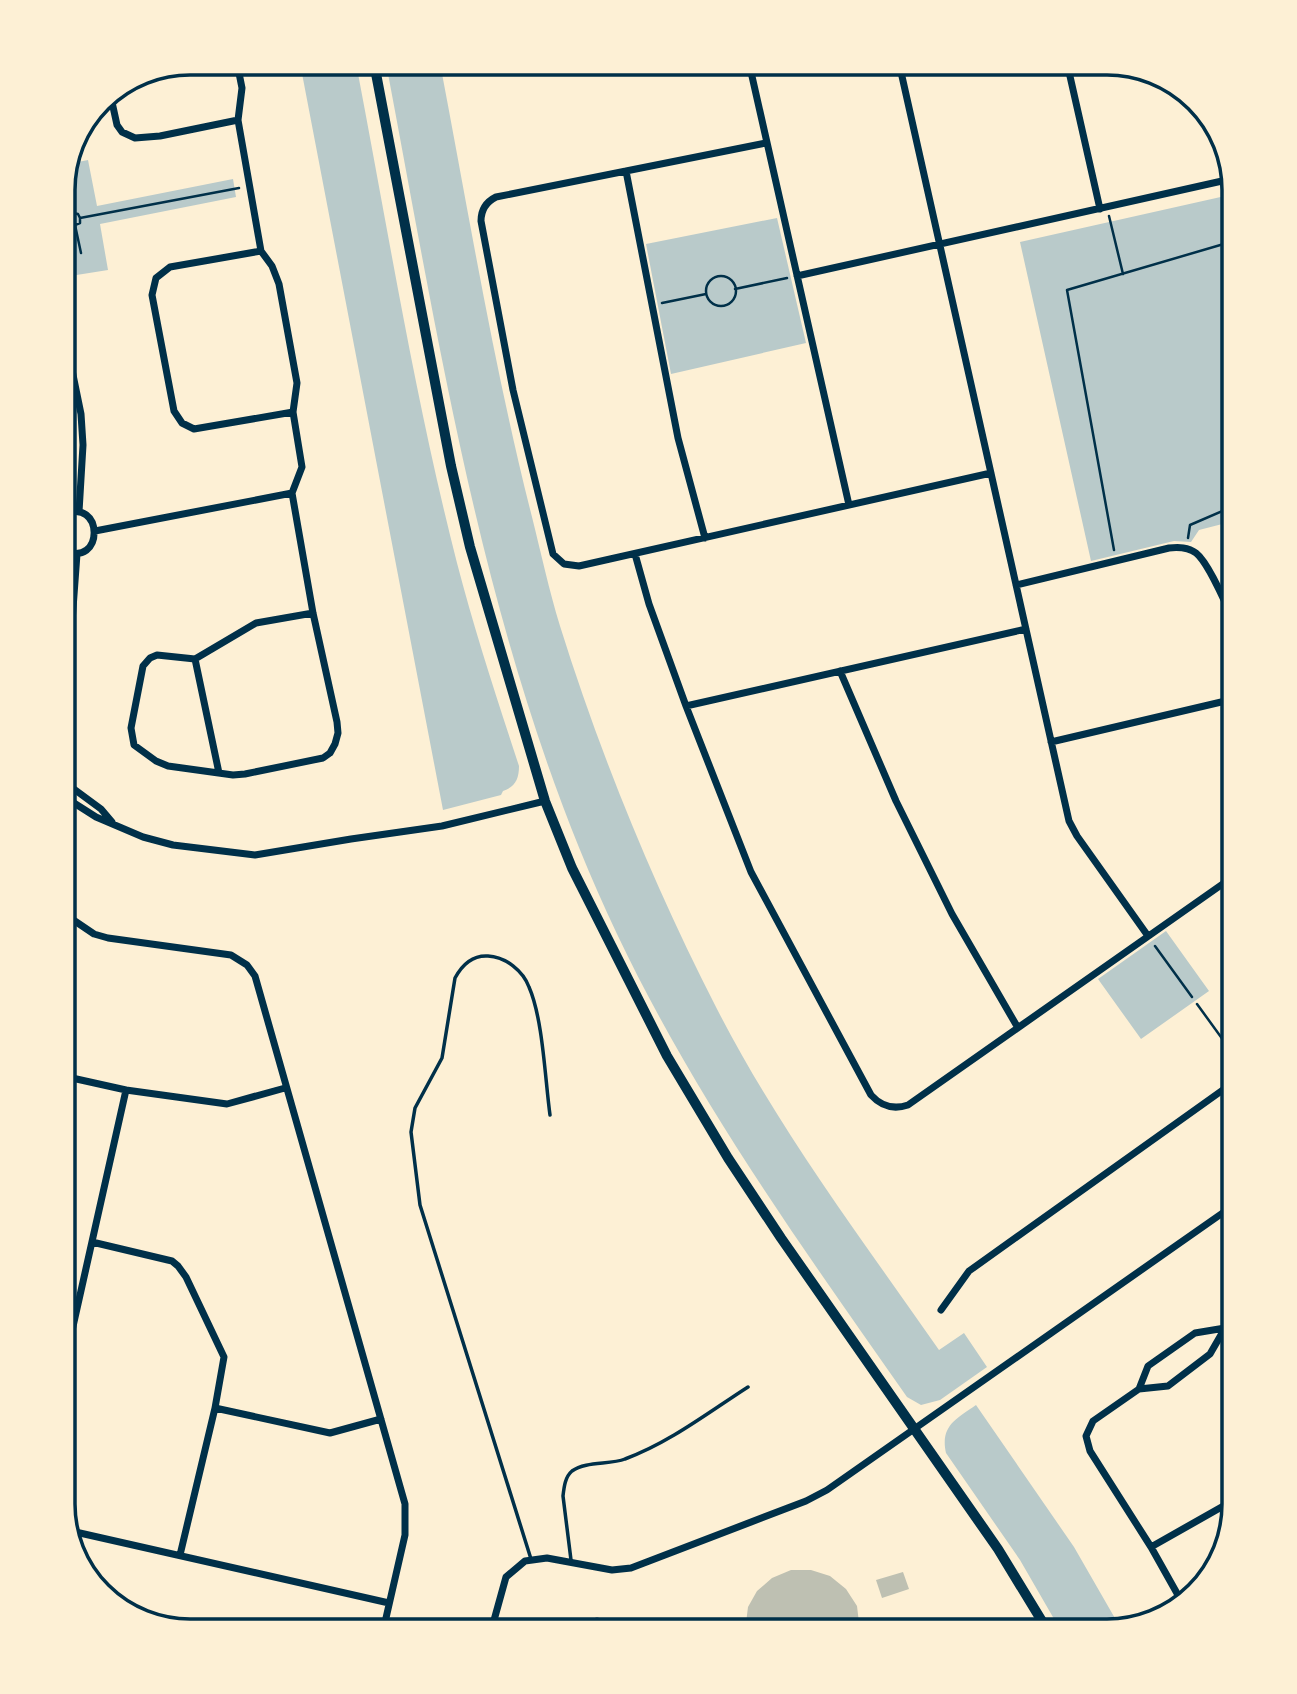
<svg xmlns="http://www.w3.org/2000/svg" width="1297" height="1694" font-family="'Roboto Condensed',sans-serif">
<rect width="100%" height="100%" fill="#fdf0d5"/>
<path fill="#b9caca" d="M300,63H356C388,230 415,399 457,563C475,632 497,699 519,766C519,779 515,787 503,791L501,795L443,810Z
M386,63H440C469,215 494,368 532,517C541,553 549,590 560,626C601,757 654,886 717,1009C779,1130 861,1238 939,1350L964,1333L987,1367L940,1400L921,1405L907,1397C802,1247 696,1100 617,934C487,660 442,358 386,63Z
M88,160L97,206L233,179L236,197L100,224L108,270L64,277L63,181L68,164Z
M1234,194V521L1199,530L1191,542L1174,541L1091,561L1020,242Z
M777,218L806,343L671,374L646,244Z
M1166,931L1209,991L1141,1039L1098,979Z
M976,1405L1074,1547L1120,1627L1108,1631H1061L1020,1560L946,1453C940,1426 956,1419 976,1405Z"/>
<path fill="#bec0b2" d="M791,1570H811L830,1576L846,1589L857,1606L860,1631H745L748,1607L757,1591L772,1578Z
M903,1572L909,1589L882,1598L876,1580Z"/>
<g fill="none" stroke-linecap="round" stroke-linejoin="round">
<path stroke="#003049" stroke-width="2.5" d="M68,185L73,213L69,215L68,220L75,225L80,223V218L78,214L73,213
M1109,216L1123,274
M80,218L239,188
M75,225L81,253
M706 291a15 15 0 1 1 30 0a15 15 0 1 1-30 0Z
M735,289L787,278
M662,303L706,294
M1188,538L1190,525L1234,506
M1114,550L1067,290L1234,241
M1155,946L1192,997
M1197,1004L1234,1055"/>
<path stroke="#003049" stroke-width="3.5" d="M531,1559L420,1205L411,1132L415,1108L442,1058L455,978C462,965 472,955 488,956C506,957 523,971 529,987C543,1019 545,1079 550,1115
M571,1560L563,1496C564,1487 565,1477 572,1471C586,1461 610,1465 625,1459C669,1443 709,1412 748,1387"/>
<path stroke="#003049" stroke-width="7" d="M749,63L849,505
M899,63L1069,821L1077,836L1148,936
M1067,63L1100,209
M110,93L117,125L122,132L135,138L160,136L238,120
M766,143L496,197C486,202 481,210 481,221L513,390L553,554L564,564L579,566L991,473
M626,171L678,438L705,538
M261,251L170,267L156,278L152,295L174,411L182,423L194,429L293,412
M797,276L1231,179
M63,326L81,414L83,445L79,512
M292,493L313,613L337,722L338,733L335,744L330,753L323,758L245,774L233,775L168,766L156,761L134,745L131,728L143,666L150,658L157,655L195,659L256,623L313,613
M95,531L292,493L302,467L293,412L297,383L279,284L272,266L261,251L238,120L242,88L237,63
M63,550C105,570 104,495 63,515
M635,554L649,604L686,706L751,872L871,1095C881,1106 893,1110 908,1105L1234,876
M1016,585L1169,548C1179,547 1188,547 1196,553C1209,563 1226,605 1234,622
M195,659L219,773
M63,664L72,622L77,554
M840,671L896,801L952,914L1018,1028
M686,706L1026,629
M1051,742L1234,699
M63,781L101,809L112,822
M63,796L96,817L143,837L173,845L255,855L351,839L442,826L545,801
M63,913L94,934L108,938L231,955L247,965L255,976L405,1504V1535L383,1631
M63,1076L126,1090L227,1104L285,1088
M92,1242L172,1261L178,1266L186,1277L224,1357L215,1408L180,1555
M941,1310L969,1271L1234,1082
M63,1371L126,1090
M1139,1389L1148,1366L1195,1333L1225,1328L1234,1322
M215,1408L330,1433L381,1419
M71,1531L389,1603
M1151,1547L1234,1500
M1183,1604L1151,1547L1090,1451L1086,1436L1093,1421L1139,1389L1168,1386L1210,1354L1225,1328
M491,1631L506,1577L525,1561L547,1558L612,1570L631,1568L806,1501L827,1490L1234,1205
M597,1631V1621"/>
<path stroke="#003049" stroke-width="10" d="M374,63L451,466L470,547L545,801L572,868L667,1056L728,1158L781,1238L998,1549L1048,1631"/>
</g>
<path d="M0 0H1297V1694H0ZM190 75H1107A115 115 0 0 1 1222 190V1504A115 115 0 0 1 1107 1619H190A115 115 0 0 1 75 1504V190A115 115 0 0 1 190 75Z" fill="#fdf0d5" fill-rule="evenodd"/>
<path fill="none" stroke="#003049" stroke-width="3.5" d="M190 75H1107A115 115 0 0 1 1222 190V1504A115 115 0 0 1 1107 1619H190A115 115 0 0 1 75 1504V190A115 115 0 0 1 190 75Z"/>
</svg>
